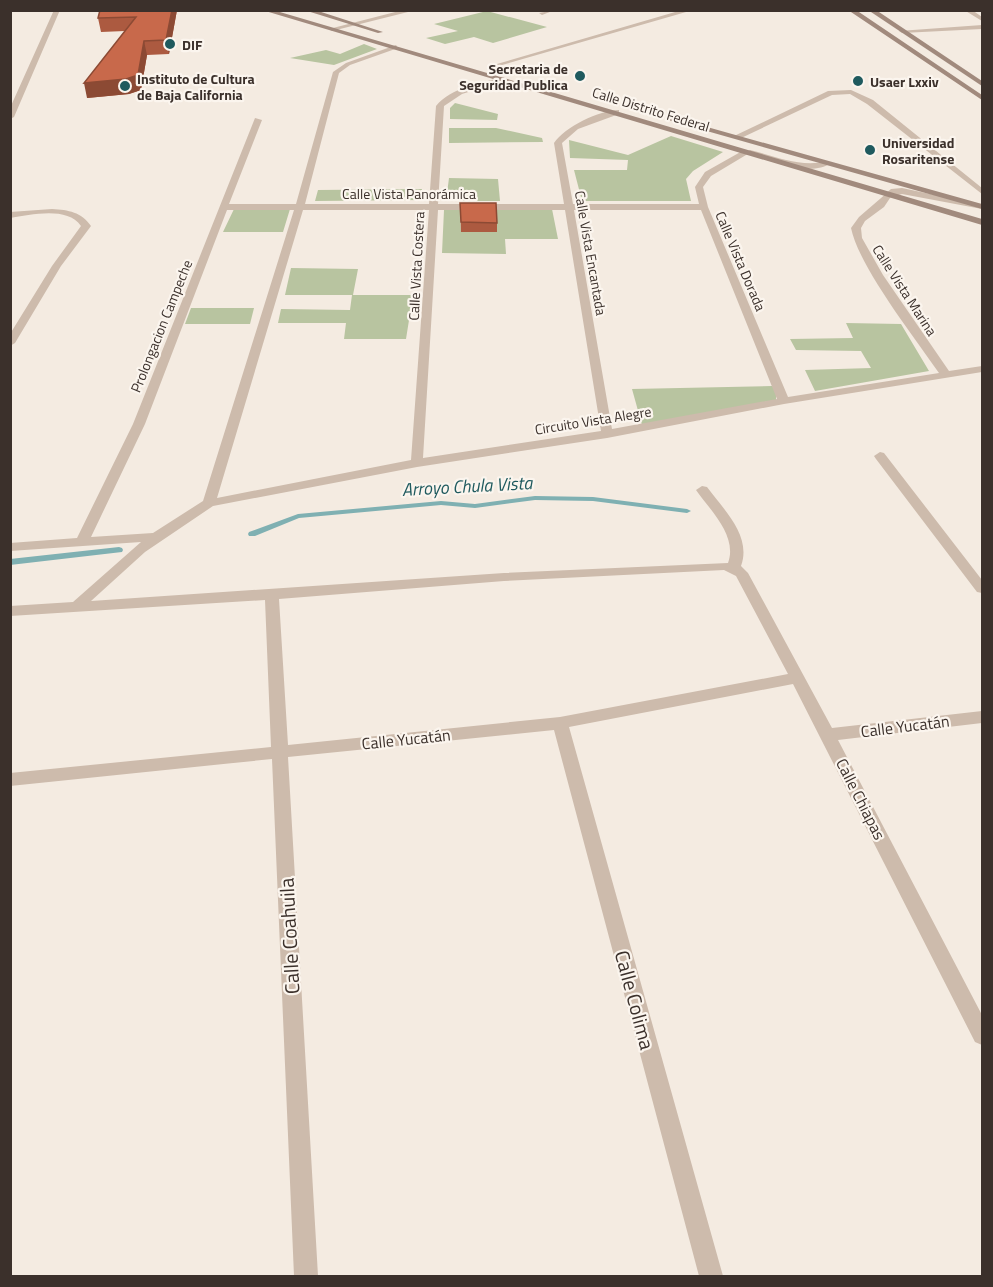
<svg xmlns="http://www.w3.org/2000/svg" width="993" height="1287" font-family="'Titillium Web',sans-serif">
<rect width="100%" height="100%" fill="#f4ebe1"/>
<path fill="#b8c4a0" d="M487,11L547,27L493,43L474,37L445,44L426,38L458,31L434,24Z
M364,44L377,49L334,65L290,58L326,50L340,54Z
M455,103L498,114L497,120L450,119V108Z
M449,128H496L542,138L543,142L449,143Z
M671,136L723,152L693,171L686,179L691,201H582L574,170H627L628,160L570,158L569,140L628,155Z
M449,178L498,179L500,201H446Z
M422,189L421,200L315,201L318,190Z
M234,209H290L283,232H223Z
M460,209L461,232L495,209H552L558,239H505L506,254L442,253L444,210Z
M291,268L358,269L353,295H413L406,339H344L346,323H278L281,309L350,310L352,295H285Z
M191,308H254L250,324H185Z
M846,323L901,324L929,371L815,391L805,370L871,368L861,351L796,350L790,339L853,338Z
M772,386L776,391V400L642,425L632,389Z"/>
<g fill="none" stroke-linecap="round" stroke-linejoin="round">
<path fill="#7fb0b2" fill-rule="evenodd" d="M535,496L593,497L687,509L691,511L687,513L593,501L535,500L475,508L441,505L299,518L255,536H249L248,534L249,532L298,514L441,501L475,504Z
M119,547L122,548L123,550L122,552L10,565V559Z"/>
<path fill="#cdbbac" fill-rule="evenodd" d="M54,10H60L14,117L10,119V108Z
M403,10H416L332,31L329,29Z
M555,10L542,15L539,13Z
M682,10H693L495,67L490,66Z
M964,10H972L982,17V21Z
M982,25V29L902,33L899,31Z
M396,45L398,48L350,65L339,73L305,204H429L436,106C452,87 481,83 504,77L506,80L462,94L444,106L438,204H564L554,143C565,127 599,110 619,110V114L578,129L562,143L573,204H699L695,187L705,172L744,150L751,152L711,176L703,187L708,207L788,397L939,373C915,338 859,267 851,228L859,217L888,192L892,195L884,207L865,221L861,228L862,238L883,275L949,371L982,366V372L784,404L607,438L417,467L213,506L145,552L91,601L504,573L728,563C738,536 710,510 696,490L702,486L707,487C724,510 752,536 741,566L748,573L832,728L982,711V723L838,740L982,1015V1045L975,1042L793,684L569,727L723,1276H699L554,730L288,757L318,1276H294L272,759L10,786V773L271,747L265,600L10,616V606L73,602L141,542L10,551V543L77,538L133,424L255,118L262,120L229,204H296L333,72L346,63ZM227,210H294L203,501L153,533L91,537L145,424ZM303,210H429L411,460L217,498ZM438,210H565L601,431L423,458ZM574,210H701L777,399L612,429ZM724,570L736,576L788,674L560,717L288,745L279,599L504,581Z
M851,90L873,100L982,188V194L867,104L850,94L832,95L739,139L732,137L828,91Z
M52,209C69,210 81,212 91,226L61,266L15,343L10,346V334L52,266L81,226C67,206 31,215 10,218V212Z
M880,452L884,453L982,580V593L977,592L876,459L874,456Z"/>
<path fill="#cdbbac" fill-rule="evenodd" d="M750,150C775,156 801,168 827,161L831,163C809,178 771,160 747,154L746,152Z
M902,188L982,205V209L902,194L888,198L884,195L891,189Z"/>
<path fill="#a18a7d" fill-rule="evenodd" d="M262,10H273L982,219V225Z
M304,10H315L383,32L378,33Z
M848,10H856L982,95V100Z
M868,10H876L982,81V86Z
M668,116L982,204V209L668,120Z"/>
</g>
<path fill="#ac5a40" d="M177,10L169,54L147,55L141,90L129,94L87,98L125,31L101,32L98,18Z
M460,203L497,223V232H461Z"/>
<path fill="#8c4a34" d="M172,10H177L169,54L166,40Z
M144,41L147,55L141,90L129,94L87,98L84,83Z"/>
<path fill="#c8694b" stroke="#8c4a34" stroke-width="1.5" d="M100,10H172L166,40L144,41L138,75L126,79L84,83L136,17L98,18Z
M460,203H496L497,223L461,222Z"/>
<g fill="#1f5a5e" stroke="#fbf5ee" stroke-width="2">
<circle cx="170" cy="44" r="6"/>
<circle cx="580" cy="76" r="6"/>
<circle cx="858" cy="81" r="6"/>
<circle cx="125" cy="86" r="6"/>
<circle cx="870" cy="150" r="6"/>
</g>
<g text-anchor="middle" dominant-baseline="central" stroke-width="4.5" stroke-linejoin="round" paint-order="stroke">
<g font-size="14" font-weight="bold" fill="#3b302b" stroke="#fbf5ee" text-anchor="start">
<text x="182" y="44">DIF</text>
<text x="568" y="68" text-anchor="end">Secretaria de<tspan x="568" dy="16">Seguridad Publica</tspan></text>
<text x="137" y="78">Instituto de Cultura<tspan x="137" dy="16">de Baja California</tspan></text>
<text x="870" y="81">Usaer Lxxiv</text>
<text x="882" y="142">Universidad<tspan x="882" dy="16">Rosaritense</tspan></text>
</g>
<g font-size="14" fill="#3b302b" stroke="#fbf5ee">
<text transform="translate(651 109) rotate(17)">Calle Distrito Federal</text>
<text x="409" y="193">Calle Vista Panorámica</text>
<text transform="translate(591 253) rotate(80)">Calle Vista Encantada</text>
<text transform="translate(741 261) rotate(67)">Calle Vista Dorada</text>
<text transform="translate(416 266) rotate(-87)">Calle Vista Costera</text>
<text transform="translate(905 290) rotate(57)">Calle Vista Marina</text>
<text transform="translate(161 326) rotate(-68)">Prolongacion Campeche</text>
<text transform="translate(593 420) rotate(-9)">Circuito Vista Alegre</text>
</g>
<g font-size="16" fill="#3b302b" stroke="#fbf5ee">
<text transform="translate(905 726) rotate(-7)">Calle Yucatán</text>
<text transform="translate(406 739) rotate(-6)">Calle Yucatán</text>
<text transform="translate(861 799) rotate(63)">Calle Chiapas</text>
</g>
<g font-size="18" font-style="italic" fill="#1f5a5e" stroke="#fbf5ee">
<text transform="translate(467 486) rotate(-3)">Arroyo Chula Vista</text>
</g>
<g font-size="20" fill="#3b302b" stroke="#fbf5ee">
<text transform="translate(289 936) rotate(-93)">Calle Coahuila</text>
<text transform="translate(635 1000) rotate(75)">Calle Colima</text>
</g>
</g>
<rect width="993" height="1287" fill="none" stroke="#3b302b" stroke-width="24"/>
</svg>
